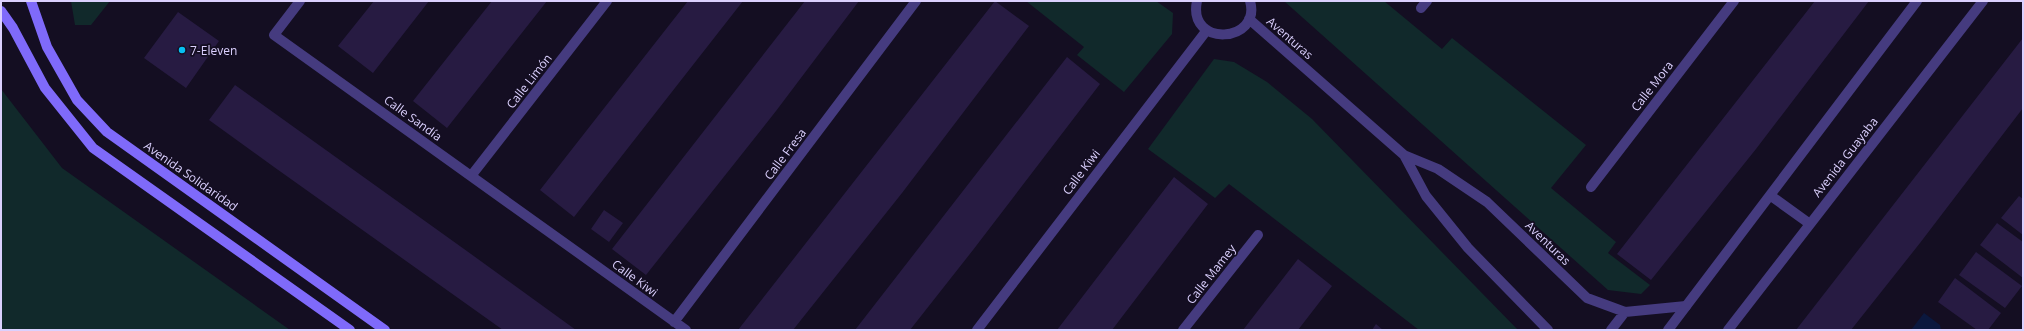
<svg xmlns="http://www.w3.org/2000/svg" width="2024" height="331" font-family="'Open Sans',sans-serif">
<rect width="100%" height="100%" fill="#140e22"/>
<path fill="#11292b" d="M71,1H110L91,25H75Z
M1026,1H1156L1173,13L1172,34L1124,92L1077,55L1084,47Z
M1284,1H1384L1442,49L1452,38L1586,145L1551,188L1616,242L1608,253L1650,285L1641,294L1608,290Z
M1214,59L1234,62L1267,82L1312,119L1518,330H1419L1229,184L1215,198L1148,149Z
M1,89L62,168L290,330H1Z"/>
<path fill="#0b183e" d="M1924,313L1940,325L1941,330H1911Z"/>
<path fill="#271b42" d="M374,1H429L373,73L338,46Z
M492,1H547L447,128L413,101Z
M688,1H743L574,217L540,190Z
M805,1H859L776,111L646,275L612,249Z
M995,1L1029,26L902,193L793,330H738Z
M1815,1H1869L1756,149L1651,280L1617,254Z
M178,12L219,41L186,88L144,58Z
M2023,38V108L1920,243L1851,330H1796Z
M1067,57L1100,84L973,250L910,330H855Z
M235,85L471,254L576,330H503L274,167L209,120Z
M1174,177L1208,204L1157,271L1112,330H1057Z
M2019,196L2023,199V235L2001,218Z
M604,210L623,223L609,242L591,229Z
M1997,223L2023,242V278L1980,245Z
M1976,252L2022,286L2005,308L1959,275Z
M1298,259L1332,286L1298,330H1243Z
M1955,278L2001,313L1988,330H1977L1938,302Z
M1376,324L1383,330H1372Z"/>
<g fill="none" stroke-linecap="round" stroke-linejoin="round">
<path stroke="#453b7f" stroke-width="10" d="M300,1L274,35L686,330
M1197,1C1187,48 1262,43 1250,1
M1421,8L1427,1
M1249,19L1404,155L1438,169L1487,202L1587,298L1625,312L1686,306
M1404,155L1426,196L1468,248L1548,330
M471,176L607,1
M1591,187L1734,1
M674,322L916,1
M977,330L1207,30
M1183,330L1258,235
M1611,330L1625,312"/>
<path stroke="#453b7f" stroke-width="10" d="M1771,196L1810,224
M1668,330L1917,1
M1728,330L1983,1"/>
<path stroke="#7f6afa" stroke-width="10" d="M31,1L47,47L77,100L107,132L385,330
M1,11L13,28L45,88L93,148L350,330"/>
</g>
<circle fill="#07c0f2" stroke="#140e22" stroke-width="1.5" cx="182" cy="50" r="4"/>
<g text-anchor="middle" dominant-baseline="central" stroke-width="3.5" stroke-linejoin="round" paint-order="stroke">
<g font-size="12" fill="#dbd0fe" stroke="#140e22">
<text transform="translate(1290 38) rotate(41)">Aventuras</text>
<text transform="translate(529 81) rotate(-52)">Calle Limón</text>
<text transform="translate(1652 86) rotate(-52)">Calle Mora</text>
<text transform="translate(413 118) rotate(36)">Calle Sandía</text>
<text transform="translate(785 154) rotate(-53)">Calle Fresa</text>
<text transform="translate(1845 157) rotate(-52)">Avenida Guayaba</text>
<text transform="translate(1081 172) rotate(-53)">Calle Kiwi</text>
<text transform="translate(191 176) rotate(35)">Avenida Solidaridad</text>
<text transform="translate(1548 243) rotate(44)">Aventuras</text>
<text transform="translate(1211 274) rotate(-52)">Calle Mamey</text>
<text transform="translate(635 278) rotate(36)">Calle Kiwi</text>
</g>
<g font-size="12" fill="#dbd0fe" stroke="#140e22" text-anchor="start">
<text x="190" y="50">7-Eleven</text>
</g>
</g>
<rect width="2024" height="331" fill="none" stroke="#dbd0fe" stroke-width="4"/>
</svg>
